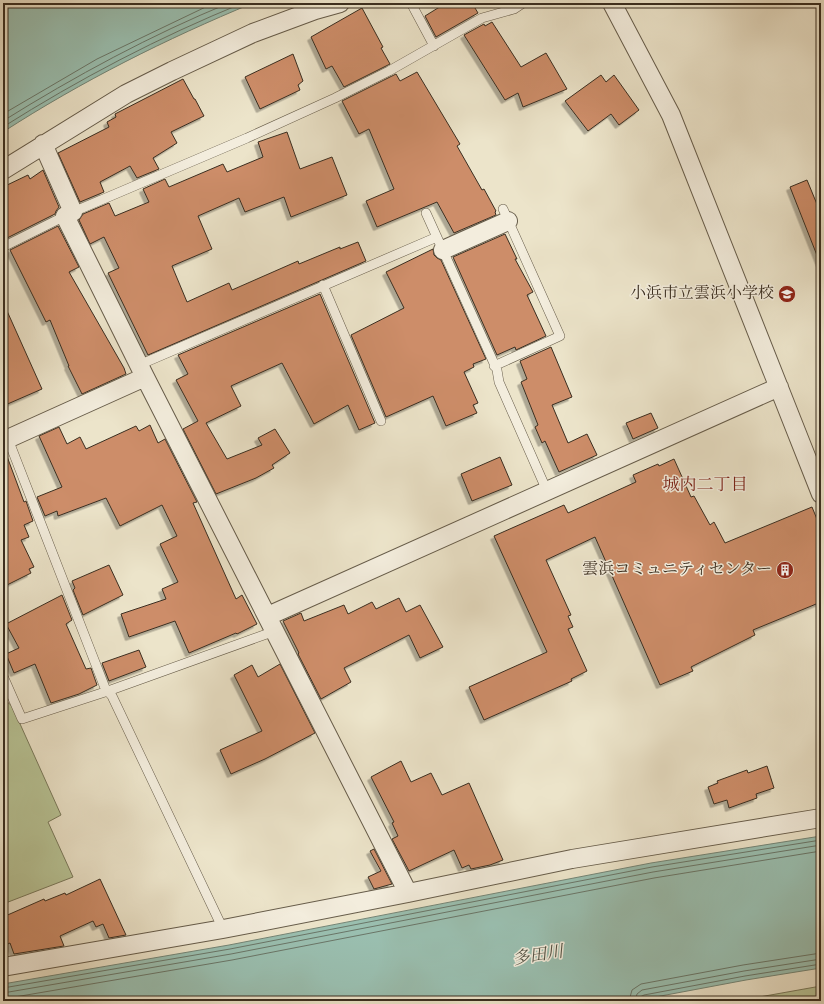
<svg xmlns="http://www.w3.org/2000/svg" width="824" height="1004" font-family="'IM FELL English','Noto Serif JP',serif">
<defs>
<filter id="shadow"><feDropShadow dx="-3.5" dy="3.5" stdDeviation="0" flood-color="#0004"/></filter>
</defs>
<rect width="100%" height="100%" fill="#ece4ca"/>
<filter id="stains"><feTurbulence type="fractalNoise" baseFrequency=".005" numOctaves="4"/><feColorMatrix values="0 0 0 0 .2 0 0 0 0 .09 0 0 0 0 .02 0 0 0 .5 -.17"/></filter>
<radialGradient id="worn" r=".72"><stop offset=".6" stop-color="#630" stop-opacity="0"/><stop offset="1" stop-color="#630" stop-opacity=".3"/></radialGradient>
<path fill="#b8c496" stroke="#79795b" d="M3,694L6,701L12,706L61,815L48,822L73,877L3,904Z
M821,986V1001H737Z"/>
<path fill="#9abfb0" stroke="#748576" d="M3,3H253C166,39 82,81 3,132Z
M821,836V968L746,980L634,1001H3V984L229,945L651,863Z"/>
<g fill="none" stroke-linecap="round" stroke-linejoin="round">
<path stroke="#6a7668" stroke-width="1" d="M3,114L97,59L214,3
M3,121C75,76 151,35 229,3
M3,127C79,79 159,37 243,3
M3,988L230,949L652,867L821,840
M3,993L231,954L653,872L821,845
M3,999L232,960L654,878L821,851
M629,1001L632,990L641,984L743,965L821,953
M635,1001L637,994L642,990L744,971L821,959
M640,1001V997L644,995L745,976L821,964"/>
</g>
<path fill="#cd8d69" stroke="#3a2e20" filter="url(#shadow)" d="M446,3H472L478,13L436,37L425,16Z
M362,8L383,47L381,48L390,64L344,87L332,66L326,69L311,37Z
M492,22L521,67L546,53L567,89L523,107L518,93L505,100L464,35L484,24L485,26Z
M293,54L303,81L298,85L300,90L260,109L245,77Z
M417,72L460,144L457,146L482,190L484,189L496,211L495,212L496,215L454,233L437,202L377,227L366,201L394,189L369,129L359,134L342,101L396,74L400,81Z
M601,75L606,82L614,75L639,110L619,125L611,114L588,131L565,101Z
M183,79L194,99H195L204,116L171,132L177,143L153,158L159,169L137,178L130,166L100,182L104,192L80,202L58,153L109,127L107,122L116,117L115,114Z
M287,132L300,169L332,157L347,195L291,217L284,197L245,212L239,198L198,216L212,249L172,266L187,302L229,283L232,290L298,261L299,264L340,247V249L358,242L366,261L148,355L108,273L119,268L104,237L90,244L79,220L83,214L109,203L115,216L149,202L143,189L165,179L169,187L223,164L227,172L263,157L258,142Z
M43,170L59,207L56,211L55,214L3,240V187L28,175L30,179Z
M807,180L821,214L820,263L790,187Z
M58,226L79,267L69,272L124,368L126,374L82,394L68,366H69L50,320L46,322L10,250Z
M505,234L517,259H515L533,292L527,295L546,336L516,350L515,347L497,355L453,257Z
M433,249L434,255L437,258L441,260L486,359L473,364L474,367L464,372L478,403L473,405L477,413L446,426L433,396L386,417L351,335L404,308L386,272Z
M320,294L375,423L359,430L348,405L314,424L282,363L231,386L241,406L206,423L227,459L262,445L258,438L275,429L290,453L272,465L274,468L256,478L216,494L183,429L198,421L176,380L188,374L178,355Z
M3,302L42,389L3,406Z
M551,347L572,397L552,405L568,443L587,434L597,455L559,472L545,441L542,443L535,427L538,425L521,382L527,379L520,361Z
M651,413L658,428L633,439L626,423Z
M150,425L158,443L165,439L197,502L193,503L236,599L242,595L257,624L237,634L236,633L189,653L175,621L129,637L121,614L166,599L162,589L178,582L160,544L177,536L162,505L120,526L106,498L58,516L57,511L45,516L37,497L62,487L39,436L59,427L67,444L80,437L86,449L136,426L139,431Z
M3,451H5L24,502L26,501L33,521L24,525L29,537L21,540L34,567L29,569L31,573L3,587Z
M500,457L512,485L472,501L461,474Z
M674,459L691,497L694,496L710,525L714,522L725,543L812,507L821,529V602L753,630L755,635L691,667L693,671L660,685L595,537L546,560L571,615L568,616L573,627L568,629L587,671L571,679L572,681L484,720L469,687L547,652L494,536L564,505L568,513L636,482L633,475L658,464L659,466Z
M109,565L123,595L83,615L73,590L75,588L72,581Z
M62,595L72,620L66,624L86,669L91,668L97,685L79,694L51,703L35,664L14,673L6,654L19,648L6,624Z
M399,598L406,612L420,605L443,647L420,658L409,635L344,668L351,682L321,699L298,654L299,653L283,621L301,613L304,621L344,605L348,614L372,602L376,609Z
M139,650L146,667L109,681L102,663Z
M280,664L315,733L265,759L231,774L220,750L262,731L234,675L252,665L258,677Z
M401,761L411,782L431,773L442,795L469,783L503,860L490,865L471,869L469,865L462,868L454,850L409,871L392,839L398,836L392,823L394,822L371,777Z
M767,766L774,788L756,794L757,798L729,808L727,800L714,804L708,787L718,783L717,781L747,770L748,773Z
M374,849L392,884L374,889L368,877L381,871L370,851Z
M100,879L126,935L109,938L103,924L96,927L93,921L60,936L64,946L14,954L10,943L3,946V917L44,899L45,901L65,893L66,895Z"/>
<g fill="none" stroke-linecap="round" stroke-linejoin="round">
<defs>
<path id="lane" d="M411,3L434,46
M426,213L497,370L499,382L547,491
M3,247L73,212L247,138L335,98L389,71L482,18L514,9L523,3
M323,285L381,421
M139,365L437,237
M494,366L560,336L503,209
M8,439L105,688L112,696L223,929
M3,676L22,719L108,691L275,631"/>
<path id="street" d="M612,3L671,115L821,494
M43,144L73,212
M3,170L126,94L172,71L253,33L315,10L340,3
M65,216L145,377L408,893
M443,250L508,221
M3,441L145,377
M268,616L779,387
M3,967L223,929L408,893L572,859L821,818"/>
</defs>
<use href="#lane" stroke="#665c4a" stroke-width="10"/>
<use href="#street" stroke="#665c4a" stroke-width="20"/>
<use href="#lane" stroke="#f3eddd" stroke-width="9"/>
<use href="#street" stroke="#f3eddd" stroke-width="18"/>
</g>
<defs>
<symbol id="school-disc" viewBox="-11 -11 22 22"><circle r="9.5" fill="#8f2418" stroke="#f3eddd"/><path d="M0-5L7-2L0 1L-7-2ZM-4 1L0 2.5L4 1V4Q0 6-4 4Z" fill="#fff"/></symbol>
<symbol id="building-disc" viewBox="-11 -11 22 22"><circle r="9.5" fill="#8f2418" stroke="#f3eddd"/><path d="M-4-6H4V6H1V3H-1V6H-4ZM-2.5-4.3h1.7v1.8h-1.7ZM.8-4.3h1.7v1.8H.8ZM-2.5-1h1.7V.8h-1.7ZM.8-1h1.7V.8H.8Z" fill="#fff"/></symbol>
</defs>
<g fill-rule="evenodd">
<use href="#school-disc" x="777" y="284" width="20" height="20"/>
<use href="#building-disc" x="775" y="560" width="20" height="20"/>
</g>
<g text-anchor="middle" dominant-baseline="central" stroke-width="3" stroke-linejoin="round" paint-order="stroke">
<g font-size="16" fill="#3a2e20" stroke="#f3eddd" text-anchor="end">
<text x="774" y="294">小浜市立雲浜小学校</text>
<text x="772" y="570">雲浜コミュニティセンター</text>
</g>
<g font-size="17" fill="#7a1f14" stroke="#f3eddd">
<text x="705" y="485">城内二丁目</text>
</g>
<g font-size="17" font-style="italic" fill="#525244" stroke="#f3eddd">
<text transform="translate(538 956) rotate(-9)">多田川</text>
</g>
</g>
<rect width="824" height="1004" fill="none" stroke="#ece4ca" stroke-width="16"/>
<rect x="4" y="4" width="816" height="996" fill="none" stroke="#3a2e20" stroke-width="2"/>
<rect x="8" y="8" width="808" height="988" fill="none" stroke="#3a2e20"/>
<rect width="100%" height="100%" filter="url(#stains)"/>
<rect width="100%" height="100%" fill="url(#worn)"/>
</svg>
